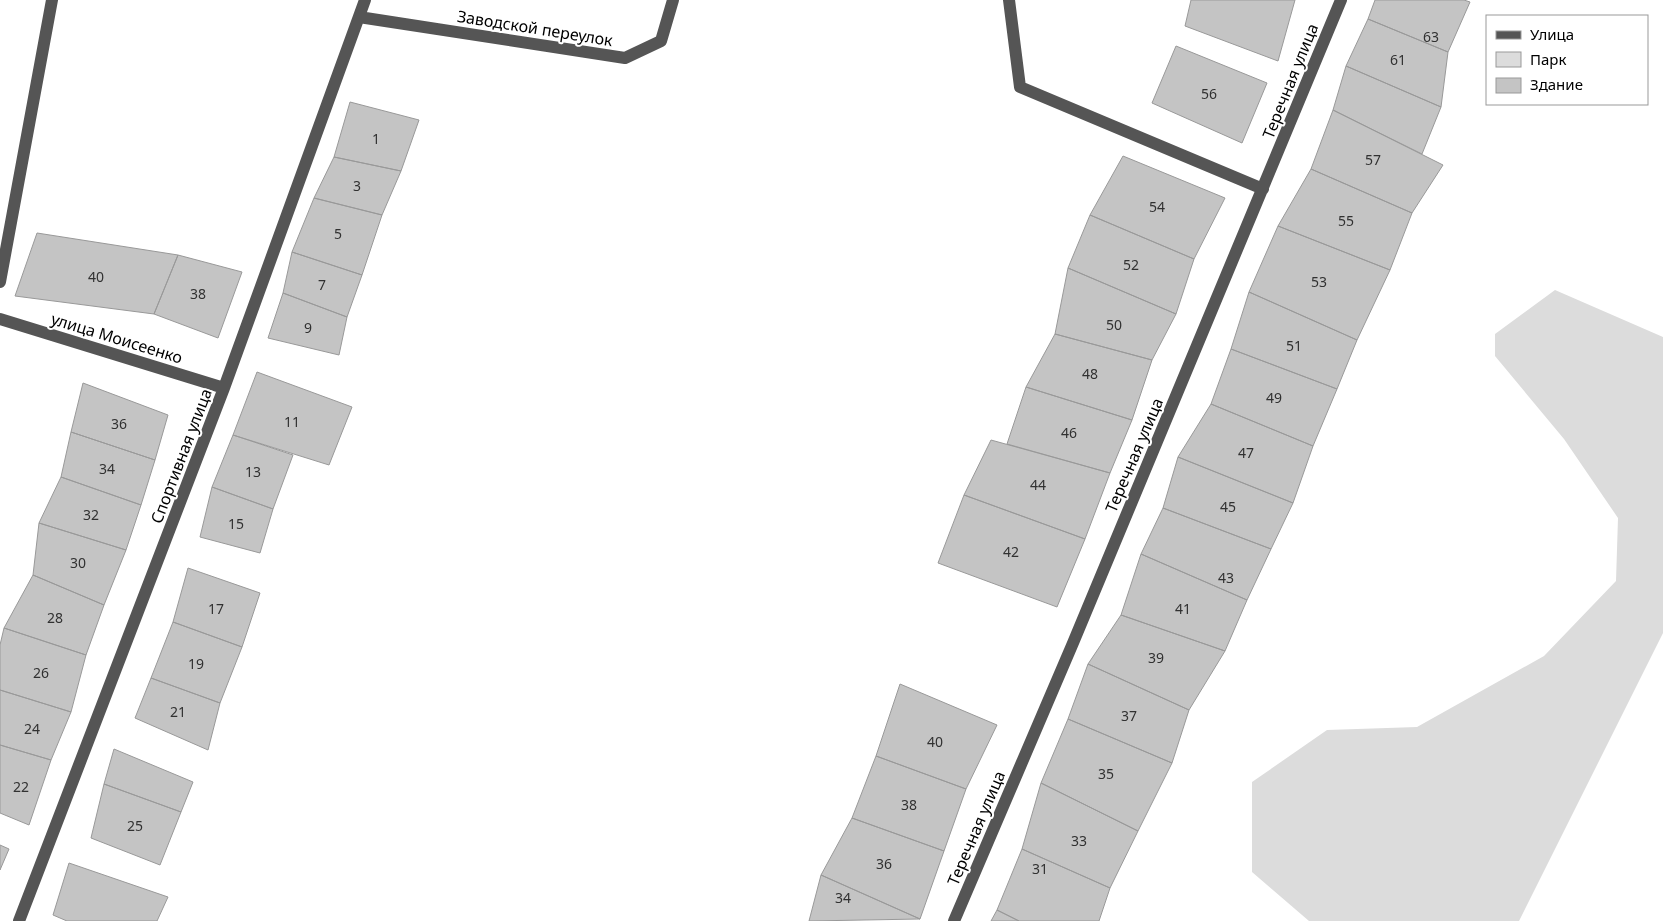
<svg xmlns="http://www.w3.org/2000/svg" width="1663" height="921" font-family="'Noto Sans',sans-serif">
<rect width="100%" height="100%" fill="#fff"/>
<path fill="#dcdcdc" d="M1555,290L1663,337V633L1519,921H1309L1252,872V782L1327,730L1417,727L1544,656L1616,581L1618,518L1564,439L1495,356V334Z"/>
<path fill="#c4c4c4" stroke="#999" d="M1191,0H1295L1278,61L1185,26Z
M1375,0H1464L1470,2L1448,52L1368,19Z
M1368,19L1448,52L1441,107L1346,66Z
M1176,46L1267,83L1242,143L1152,103Z
M1346,66L1441,107L1422,154L1333,110Z
M350,102L419,120L401,171L334,157Z
M1333,110L1443,165L1412,213L1311,169Z
M1123,156L1225,198L1194,259L1090,215Z
M334,157L401,171L382,215L314,198Z
M1311,169L1412,213L1390,270L1278,226Z
M314,198L382,215L362,275L292,252Z
M1090,215L1194,259L1176,314L1068,268Z
M1278,226L1390,270L1357,340L1249,292Z
M37,233L178,255L154,314L15,296Z
M292,252L362,275L347,317L283,293Z
M178,255L242,272L218,338L154,314Z
M1068,268L1176,314L1152,360L1055,334Z
M1249,292L1357,340L1337,389L1231,349Z
M283,293L347,317L339,355L268,338Z
M1055,334L1152,360L1132,420L1026,387Z
M1231,349L1337,389L1313,446L1211,404Z
M257,372L352,407L329,465L233,435Z
M83,383L168,415L155,460L71,432Z
M1026,387L1132,420L1110,473L1007,444Z
M1211,404L1313,446L1293,503L1178,457Z
M71,432L155,460L141,505L61,477Z
M233,435L293,455L273,509L212,487Z
M991,440L1110,473L1085,539L964,495Z
M1178,457L1293,503L1271,549L1163,508Z
M61,477L141,505L126,550L39,523Z
M212,487L273,509L260,553L200,537Z
M964,495L1085,539L1057,607L938,563Z
M1163,508L1271,549L1247,600L1141,554Z
M39,523L126,550L104,605L33,575Z
M1141,554L1247,600L1225,651L1121,615Z
M188,568L260,593L242,647L173,622Z
M33,575L104,605L86,655L4,628Z
M1121,615L1225,651L1189,710L1088,664Z
M173,622L242,647L220,703L151,678Z
M4,628L86,655L71,712L0,690V645Z
M1088,664L1189,710L1172,763L1068,719Z
M151,678L220,703L208,750L135,718Z
M900,684L997,725L966,789L876,756Z
M0,690L71,712L51,760L0,745Z
M1068,719L1172,763L1138,831L1041,783Z
M0,745L51,760L29,825L0,813Z
M114,749L193,782L181,812L104,784Z
M876,756L966,789L944,851L852,818Z
M1041,783L1138,831L1110,888L1022,849Z
M104,784L181,812L160,865L91,838Z
M852,818L944,851L920,919L821,875Z
M0,845L9,849L0,870Z
M1022,849L1110,888L1099,921H1019L997,910Z
M69,863L168,897L157,921H67L53,915Z
M821,875L920,919L809,921Z
M997,910L1019,921H991Z"/>
<g fill="none" stroke-linecap="round" stroke-linejoin="round">
<path stroke="#555" stroke-width="12" d="M1009,0L1020,87L1263,189
M359,17L625,58L661,41L673,0
M0,282L52,0
M0,319L224,388
M19,921L224,388L365,0
M954,921L1073,643L1341,0"/>
</g>
<g text-anchor="middle" dominant-baseline="central" stroke-width="4" stroke-linejoin="round" paint-order="stroke">
<g font-size="14" fill="#313131">
<text x="1431" y="36">63</text>
<text x="1398" y="59">61</text>
<text x="1209" y="93">56</text>
<text x="376" y="138">1</text>
<text x="1373" y="159">57</text>
<text x="357" y="185">3</text>
<text x="1157" y="206">54</text>
<text x="1346" y="220">55</text>
<text x="338" y="233">5</text>
<text x="1131" y="264">52</text>
<text x="96" y="276">40</text>
<text x="1319" y="281">53</text>
<text x="322" y="284">7</text>
<text x="198" y="293">38</text>
<text x="1114" y="324">50</text>
<text x="308" y="327">9</text>
<text x="1294" y="345">51</text>
<text x="1090" y="373">48</text>
<text x="1274" y="397">49</text>
<text x="292" y="421">11</text>
<text x="119" y="423">36</text>
<text x="1069" y="432">46</text>
<text x="1246" y="452">47</text>
<text x="107" y="468">34</text>
<text x="253" y="471">13</text>
<text x="1038" y="484">44</text>
<text x="1228" y="506">45</text>
<text x="91" y="514">32</text>
<text x="236" y="523">15</text>
<text x="1011" y="551">42</text>
<text x="78" y="562">30</text>
<text x="1226" y="577">43</text>
<text x="216" y="608">17</text>
<text x="1183" y="608">41</text>
<text x="55" y="617">28</text>
<text x="1156" y="657">39</text>
<text x="196" y="663">19</text>
<text x="41" y="672">26</text>
<text x="178" y="711">21</text>
<text x="1129" y="715">37</text>
<text x="32" y="728">24</text>
<text x="935" y="741">40</text>
<text x="1106" y="773">35</text>
<text x="21" y="786">22</text>
<text x="909" y="804">38</text>
<text x="135" y="825">25</text>
<text x="1079" y="840">33</text>
<text x="884" y="863">36</text>
<text x="1040" y="868">31</text>
<text x="843" y="897">34</text>
</g>
<g font-size="16" fill="#000" stroke="#fff">
<text transform="translate(535 28) rotate(9)">Заводской переулок</text>
<text transform="translate(1290 81) rotate(-68)">Теречная улица</text>
<text transform="translate(117 338) rotate(17)">улица Моисеенко</text>
<text transform="translate(1134 455) rotate(-67)">Теречная улица</text>
<text transform="translate(181 456) rotate(-69)">Спортивная улица</text>
<text transform="translate(976 828) rotate(-67)">Теречная улица</text>
</g>
</g>
<rect x="1486" y="15" width="162" height="90" fill="#ffffff" stroke="#999999"/>
<rect x="1496" y="31" width="25" height="8" fill="#555555" stroke="#999999"/>
<text x="1530" y="40" font-size="15" fill="#000000">Улица</text>
<rect x="1496" y="52" width="25" height="15" fill="#dcdcdc" stroke="#999999"/>
<text x="1530" y="65" font-size="15" fill="#000000">Парк</text>
<rect x="1496" y="78" width="25" height="15" fill="#c4c4c4" stroke="#999999"/>
<text x="1530" y="90" font-size="15" fill="#000000">Здание</text>
</svg>
